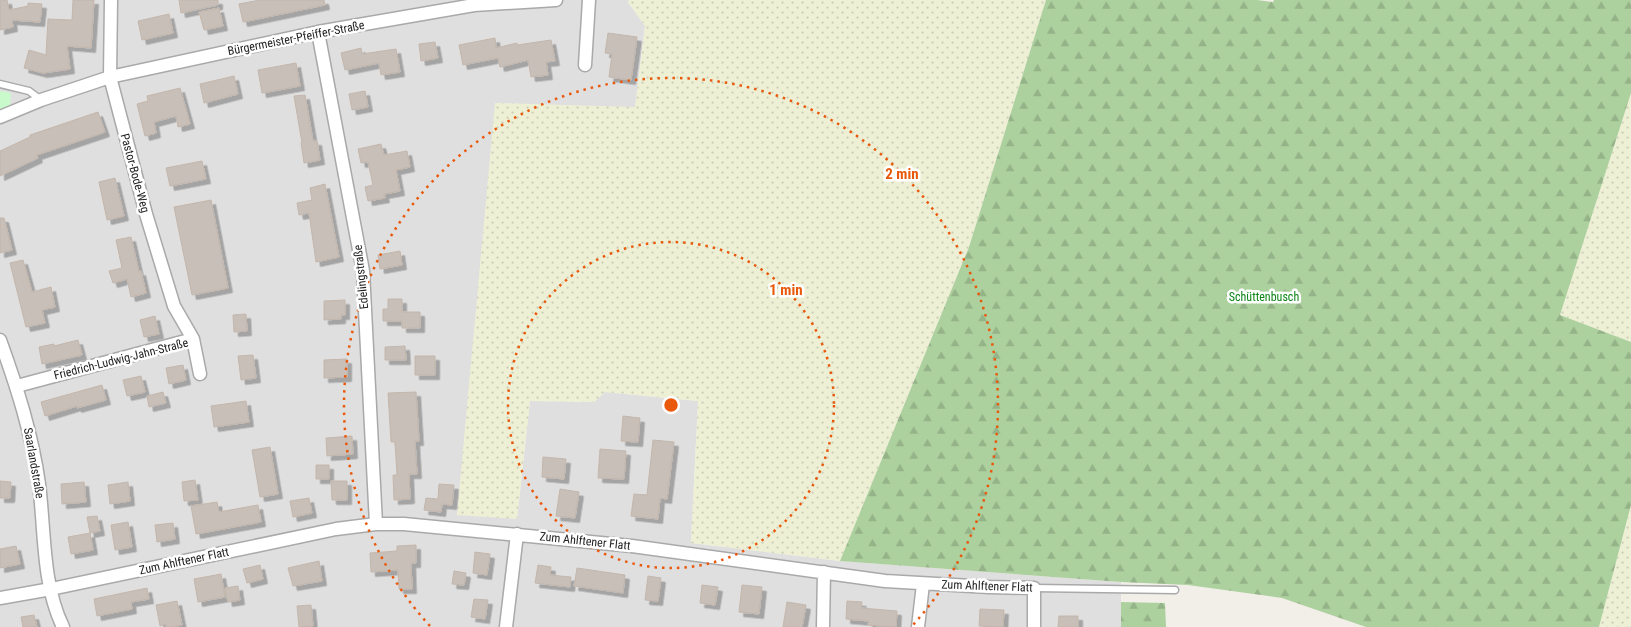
<svg xmlns="http://www.w3.org/2000/svg" width="1631" height="627" font-family="'Roboto Condensed',sans-serif">
<defs>
<pattern id="farmland-dots" width="8" height="8" patternUnits="userSpaceOnUse" patternTransform="scale(1.25)"><rect width="8" height="8" fill="#eef0d5"/><path d="M2 2h.1M6 6h.1" fill="none" stroke="#ccceb7" stroke-width="1.8" stroke-linecap="round"/></pattern>
<pattern id="forest-firs" width="22" height="20" patternUnits="userSpaceOnUse" patternTransform="scale(1.25)"><rect width="22" height="20" fill="#add19e"/><path d="M5 1l3.5 6h-7zM16 11l3.5 6h-7z" fill="#95b388"/></pattern>
<filter id="shadow"><feDropShadow dx="4.5" dy="4.5" stdDeviation="0" flood-color="#0004"/></filter>
</defs>
<rect width="100%" height="100%" fill="#f2efe9"/>
<path fill="#e0dfdf" d="M0,0H629L628,2L645,26L635,108L495,103L517,519L530,401L594,402L605,392L698,401L691,543L840,561L1121,582V627H0Z"/>
<path fill="url(#farmland-dots)" d="M629,0H1046L969,247L840,561L691,543L698,401L605,392L594,402L530,401L517,519L457,515L495,103L635,107L645,26L628,2Z
M1631,93V342L1560,315Z
M1631,505V627H1599Z"/>
<path fill="url(#forest-firs)" d="M1046,0H1257L1273,2L1274,0H1631V93L1560,315L1631,342V505L1599,627H1366L1282,598L1188,585L1121,582L840,561L969,247Z
M1121,602L1165,603L1166,627H1121Z"/>
<path fill="#c8facc" d="M0,91L11,93L10,105L0,110Z"/>
<path fill="#c7bfb8" stroke="#c4b6ab" filter="url(#shadow)" d="M0,0H7L9,10L28,6V3L42,4L40,22L12,20L13,27L0,30Z
M73,0H94L91,48L67,46L70,69L43,73L24,68L29,50L46,55L48,19L72,20Z
M179,0H218V5L181,13Z
M260,0H324L325,5L243,22L239,4Z
M219,8L223,26L204,30L199,12Z
M169,14L173,33L142,40L138,21Z
M608,33L637,37L631,80L609,77L612,54L605,53Z
M495,38L496,48L517,43V45L551,40L555,61L546,62L548,75L531,77L528,60L500,67L498,58L463,65L459,45Z
M435,42L438,58L421,61L419,44Z
M361,48L362,54L396,49L400,72L381,75L379,63L345,70L341,53Z
M296,63L300,86L262,93L258,70Z
M234,76L238,94L204,103L200,84Z
M180,88L190,124L178,127L176,116L154,122L156,133L145,136L137,104L148,101L147,96Z
M365,91L368,107L352,110L349,94Z
M305,95L313,141H317L320,160L304,163L301,143H302L294,96Z
M98,112L105,132L37,155L38,158L0,176V151L30,137V135Z
M381,144L384,155L407,151L410,167L396,170L400,191L384,194L385,198L368,201L365,187L373,185L368,162L361,163L358,149Z
M202,161L206,179L170,186L166,168Z
M115,178L124,216L107,220L99,182Z
M325,184L339,257L316,262L309,213L299,215L297,203L312,200L310,188Z
M211,200L228,288L192,295L174,207Z
M0,218H4L12,250L0,253Z
M131,237L139,272L141,271L146,293L131,297L127,279L113,283L109,271L122,268L116,240Z
M400,251L402,265L380,269L378,255Z
M23,260L32,292L51,287L55,307L42,310L45,323L26,327L10,263Z
M388,299H402V312H420V328H402V321H383V309H388Z
M345,300V315H341V319L324,320V301Z
M246,314L247,331L234,332L233,315Z
M155,316L159,334L144,337L140,320Z
M78,340L82,355L42,364L39,347L54,344V346Z
M405,346L406,360H385V347Z
M253,355L256,378L241,380L238,356Z
M415,356H435V375H415Z
M347,359V377L324,378V360Z
M183,365L186,380L169,384L166,368Z
M141,376L145,392L127,396L123,380Z
M102,385L106,400L77,408V406L45,416L41,402Z
M163,392L166,403L149,407L147,396Z
M416,392L419,441H415L417,474H409L410,499L394,500L393,475H397L395,442H391L388,393Z
M246,401L249,422L214,427L211,406Z
M623,416L640,418L638,442L621,441Z
M352,436L353,454L327,456L326,438Z
M653,440L674,442L667,499L660,498L658,519L631,516L634,494L647,495Z
M270,447L278,494L260,497L252,450Z
M600,449L626,451L624,479L598,478Z
M543,457L566,459L564,479L542,477Z
M316,465H329V479H316Z
M195,480L198,500L184,501L182,482Z
M0,481L11,482L10,498H0Z
M331,481H347V500H332Z
M84,482L86,502L62,504L61,484Z
M128,482L130,501L110,504L108,485Z
M439,484L454,485L452,505L442,504L441,512L424,510L426,498L438,499Z
M560,489L579,492L575,518L556,516Z
M309,498L312,513L293,517L290,501Z
M217,502L219,512L258,505L261,522L196,534L191,506Z
M97,516L100,531L90,533L87,517Z
M128,522L132,547L115,550L111,525Z
M173,523L175,539L157,542L155,525Z
M90,533L93,550L71,554L68,537Z
M416,545V563H411L412,589H399L398,570L371,572L370,553L397,551V546Z
M16,546L20,564L0,568V549Z
M475,552L490,554L487,575L473,573Z
M319,561L322,581L293,586L288,568Z
M260,565L263,579L247,583L243,569Z
M538,565L551,567L550,575L571,577L570,587L535,583Z
M577,568L625,575L623,593L574,586Z
M454,571L466,573L464,585L452,584Z
M221,574L225,597L198,602L194,579Z
M648,576L661,578L658,601L645,600Z
M702,585L718,587L715,605L700,603Z
M742,585L762,587L759,614L739,612Z
M238,586L240,600L228,602L225,588Z
M147,588L149,599L131,602L132,609L97,616L94,599Z
M474,599L488,600L485,619L471,617Z
M177,601L182,625L172,627H166V624L160,626L156,605Z
M847,601L862,602L861,608L897,611L896,627L868,625L869,621L846,619Z
M787,602L806,605L802,627H783Z
M311,605L313,626L299,627L297,606Z
M980,609L1004,610L1003,627L979,626Z
M34,615L37,627H23L21,617Z
M1059,616H1078V627H1058Z"/>
<g fill="none" stroke-linecap="round" stroke-linejoin="round">
<defs>
<path id="lane" d="M0,84L29,91L41,100
M1034,588L1175,590"/>
<path id="street" d="M111,0L110,77L146,214L174,306L193,339L200,374
M318,32L363,271L376,524
M585,65L589,0
M0,117L41,100L110,77L318,32L474,5L556,0
M0,340C17,387 32,434 39,484C45,531 42,584 63,627
M17,386L193,339
M0,598L51,589L336,529L376,524H404L632,546L885,581L989,587L1034,588V627
M506,627L517,534
M823,627L824,572
M918,627L923,584"/>
</defs>
<use href="#lane" stroke="#a9a9a9" stroke-width="9"/>
<use href="#street" stroke="#a9a9a9" stroke-width="15"/>
<use href="#lane" stroke="#fff" stroke-width="6"/>
<use href="#street" stroke="#fff" stroke-width="12"/>
</g>
<g fill="none" stroke="#e8590c" stroke-width="2.5" stroke-dasharray="2.5 5">
<circle cx="671" cy="405" r="163"/>
<path d="M430 626A327 327 0 1 1 912 626"/>
</g>
<g text-anchor="middle" dominant-baseline="central" stroke-width="5" stroke-linejoin="round" paint-order="stroke">
<g font-size="12" fill="#222" stroke="#fff">
<text transform="translate(296 38) rotate(-11)">Bürgermeister-Pfeiffer-Straße</text>
<text transform="translate(135 173) rotate(75)">Pastor-Bode-Weg</text>
<text transform="translate(361 277) rotate(-96)">Edelingstraße</text>
<text transform="translate(121 359) rotate(-14)">Friedrich-Ludwig-Jahn-Straße</text>
<text transform="translate(34 463) rotate(80)">Saarlandstraße</text>
<text transform="translate(585 541) rotate(6)">Zum Ahlftener Flatt</text>
<text transform="translate(184 561) rotate(-12)">Zum Ahlftener Flatt</text>
<text transform="translate(987 586) rotate(2)">Zum Ahlftener Flatt</text>
</g>
<g font-size="12" fill="#0c8416" stroke="#fff">
<text x="1264" y="297">Schüttenbusch</text>
</g>
</g>
<circle cx="671" cy="405" r="8" fill="#e8590c" stroke="#fff" stroke-width="2.5"/>
<g font-size="15" text-anchor="middle" font-weight="bold" fill="#e8590c" stroke="#fff" stroke-width="5" stroke-linejoin="round" paint-order="stroke">
<text x="902" y="179">2 min</text>
<text x="786" y="295">1 min</text>
</g>
</svg>
